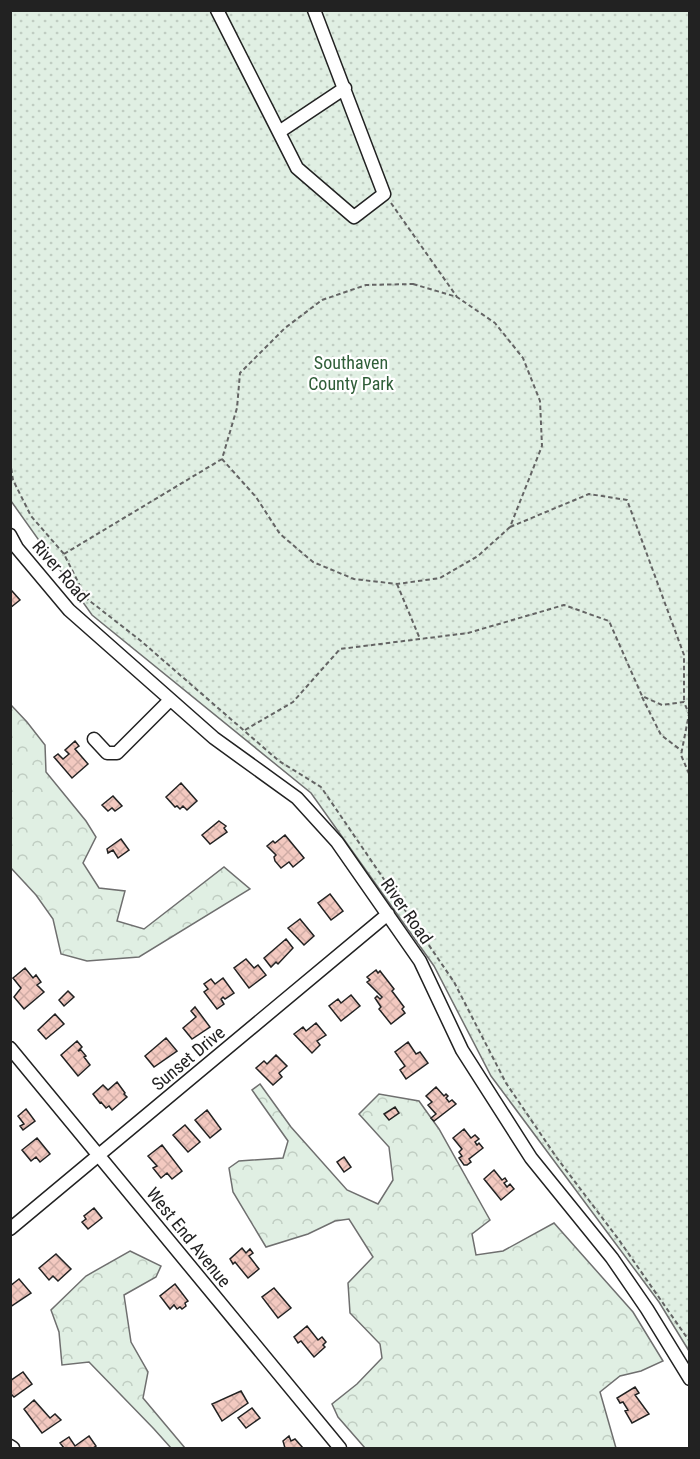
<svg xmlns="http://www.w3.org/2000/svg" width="700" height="1459" font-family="'Roboto Condensed',sans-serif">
<defs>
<pattern id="forest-crowns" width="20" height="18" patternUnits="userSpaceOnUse" patternTransform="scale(1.5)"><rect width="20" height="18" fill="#e0efe3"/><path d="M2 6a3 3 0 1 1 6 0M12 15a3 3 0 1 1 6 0" fill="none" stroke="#c0cdc2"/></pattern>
<pattern id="park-dots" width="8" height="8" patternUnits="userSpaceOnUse" patternTransform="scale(1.5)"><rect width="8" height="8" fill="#e0efe3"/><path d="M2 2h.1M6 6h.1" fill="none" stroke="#c0cdc2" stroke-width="1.8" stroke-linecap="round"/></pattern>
<pattern id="building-cross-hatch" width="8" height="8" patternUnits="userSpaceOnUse" patternTransform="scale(1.5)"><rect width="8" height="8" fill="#f3c9c0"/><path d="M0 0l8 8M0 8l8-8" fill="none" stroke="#d0aca5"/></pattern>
</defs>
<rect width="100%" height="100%" fill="#fff"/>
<path fill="url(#forest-crowns)" stroke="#6f6f6f" stroke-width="1.5" d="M11,705L27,722L45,745L46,772L86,821L96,837L83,863L99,888L125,891L117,921L144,929L224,867L250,889L139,957L87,961L61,954L53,919L36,895L11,868Z
M260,1084L291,1127L347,1190L378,1204L393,1180L389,1147L359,1114L379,1094L419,1101L439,1129L490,1220L472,1234L476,1255L503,1251L554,1223L633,1312L663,1361L641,1371L620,1376L600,1392L616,1448H365L338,1417L332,1404L357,1384L382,1358L380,1344L350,1313L348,1283L373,1257L349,1219L335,1221L308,1234L266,1247L233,1192L229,1168L239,1161L283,1158L288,1141L252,1090Z
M130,1251L161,1266L156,1277L124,1295L131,1342L148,1372L143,1398L185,1448H171L154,1429L89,1362L62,1365L59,1332L51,1310L86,1276Z"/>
<path fill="url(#park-dots)" stroke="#6f6f6f" stroke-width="1.5" d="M10,11H689V1351L659,1302L491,1076L434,966L311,793L92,615L11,501Z"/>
<path fill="url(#building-cross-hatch)" stroke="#222" stroke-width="1.5" d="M12,591L20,600L10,608V593Z
M75,741L79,746L75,749L88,764L72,778L54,757L58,754L63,759L69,754L65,750Z
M181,783L197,801L187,810L183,806L180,809L177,806L175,807L166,797Z
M113,796L122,806L115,811L112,808L108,811L102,805Z
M219,821L226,826L224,828L227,832L210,844L202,835Z
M285,835L304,858L293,867L289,862L281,868L275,861L274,857L276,855L267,846L273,841L275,843Z
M121,839L129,850L118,858L113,850L108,853L107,849Z
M330,894L343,911L331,920L318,903Z
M300,919L314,936L304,945L288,928Z
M286,939L293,948L278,964L276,962L271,967L264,958Z
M246,959L254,968L258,965L266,975L249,988L234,968Z
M25,968L33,978L36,975L41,982L37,985L44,992L24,1009L14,997L21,988L13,978Z
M376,970L378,973L380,971L394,989L392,991L404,1007L402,1009L405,1013L391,1024L379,1009L381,1007L375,998L377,996L380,999L382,997L367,982L370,980L367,977Z
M223,978L234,993L225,999L223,997L221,999L224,1004L217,1009L204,992L208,989L204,984L211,979L215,984Z
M68,991L74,997L64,1006L59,1000Z
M351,995L360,1006L341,1021L329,1006L338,999L341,1003Z
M195,1007L210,1027L192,1039L183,1028L196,1017L191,1011Z
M55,1014L64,1024L46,1039L38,1030Z
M316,1023L326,1035L317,1041L320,1045L312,1053L294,1034L303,1027L306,1031Z
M166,1038L177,1051L154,1067L145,1056Z
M77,1041L82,1047L78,1051L81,1050L86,1056L84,1057L90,1065L78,1076L61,1055Z
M408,1042L416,1054L420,1052L428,1063L406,1079L400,1070L405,1066L395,1052Z
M276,1055L287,1066L279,1073L282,1077L273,1085L256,1068L264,1061L267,1064Z
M117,1082L125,1093L124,1094L127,1097L112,1110L109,1106L106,1108L101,1102L100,1103L93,1094L103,1085L108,1090Z
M436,1087L444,1096L446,1094L448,1096L446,1098L449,1102L452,1100L456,1104L434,1121L431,1118L436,1114L428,1105L432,1102L426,1096Z
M395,1107L399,1113L389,1120L384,1114Z
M26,1109L35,1121L23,1130L20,1126L24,1124L18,1116Z
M207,1110L221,1129L210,1138L195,1120Z
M185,1125L200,1142L188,1152L173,1135Z
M464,1129L471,1138L475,1135L479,1139L475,1142L477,1145L479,1143L483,1148L469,1159L471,1162L467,1165H464L459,1158L462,1156L459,1152L462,1149L453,1138Z
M37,1138L50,1154L40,1162L36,1157L31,1161L22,1150Z
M162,1145L182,1171L172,1179L167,1173L161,1178L153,1168L157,1166L148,1156Z
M344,1157L351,1167L344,1172L337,1162Z
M494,1170L502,1180L505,1178L507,1181L504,1183L507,1187L510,1184L514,1189L501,1200L484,1179Z
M94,1208L102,1218L88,1229L82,1222L86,1219L84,1216Z
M242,1248L246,1253L250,1249L253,1253L249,1256L259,1269L248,1278L235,1262L233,1264L230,1259Z
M56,1254L71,1269L58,1281L53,1276L49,1280L39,1268Z
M19,1279L31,1293L10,1307V1286Z
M175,1284L188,1301L185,1303L186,1306L182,1309L180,1307L177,1309L174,1305L170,1309L160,1296Z
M274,1288L291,1308L278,1318L262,1297Z
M307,1326L318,1340L322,1337L326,1342L323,1345L325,1347L314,1357L301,1341L298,1343L294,1337Z
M23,1372L32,1384L14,1397L10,1393V1381Z
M635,1387L639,1393L635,1395L649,1414L632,1423L625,1411L628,1410L623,1402L620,1403L617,1398Z
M241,1391L248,1403L222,1421L212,1404Z
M34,1400L50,1418L55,1414L61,1420L42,1433L24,1409Z
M252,1408L260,1418L246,1428L238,1418Z
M89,1436L96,1446L93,1448H64L60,1443L69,1437L75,1446Z
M289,1436L291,1441L295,1439L303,1448H285L283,1441Z"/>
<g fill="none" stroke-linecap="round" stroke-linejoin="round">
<defs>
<path id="minor" d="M217,10L297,168L354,217L384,194L314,10
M279,132L345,88
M10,535L17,548L69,610L214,738L297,798L337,842L420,961L462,1050L531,1158L612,1258L647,1309L690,1379
M94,739L107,753H117L170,700
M10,1048L340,1448
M10,1229L388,914
M10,1446L13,1448"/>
</defs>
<use href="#minor" stroke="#222" stroke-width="15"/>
<path stroke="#646464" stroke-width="2" stroke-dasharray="4.5 3" stroke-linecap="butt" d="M391,203L457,297
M413,284L457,297L495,323L523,358L540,401L542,446L510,527L478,556L440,578L397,584L354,579L313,562L280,534L256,497L222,459L237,408L240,373L285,328L322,300L366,285Z
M10,461L13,480L31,516L64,554L86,598L141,641L279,761L321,787L454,982L506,1083L557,1158L619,1240L690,1342
M510,527L589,494L627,500L684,655V702
M64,554L222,459
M397,584L420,639
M642,697L661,735L682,751
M245,730L293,702L340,649L468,633L564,605L609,621L642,696L662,705L684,702L689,714L681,755L690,776"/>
<use href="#minor" stroke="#fff" stroke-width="12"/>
</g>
<g text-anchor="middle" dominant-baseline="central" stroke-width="4.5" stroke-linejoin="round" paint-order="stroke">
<g font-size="18" fill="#2f5e38" stroke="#fff">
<text x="351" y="362">Southaven<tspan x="351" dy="21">County Park</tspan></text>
</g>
<g font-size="18" fill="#222" stroke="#fff">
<text transform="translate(61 571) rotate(49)">River Road</text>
<text transform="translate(407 911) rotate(55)">River Road</text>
<text transform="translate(188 1058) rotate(-40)">Sunset Drive</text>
<text transform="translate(189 1237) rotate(51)">West End Avenue</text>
</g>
</g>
<rect width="700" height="1459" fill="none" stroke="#222222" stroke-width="24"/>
</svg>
